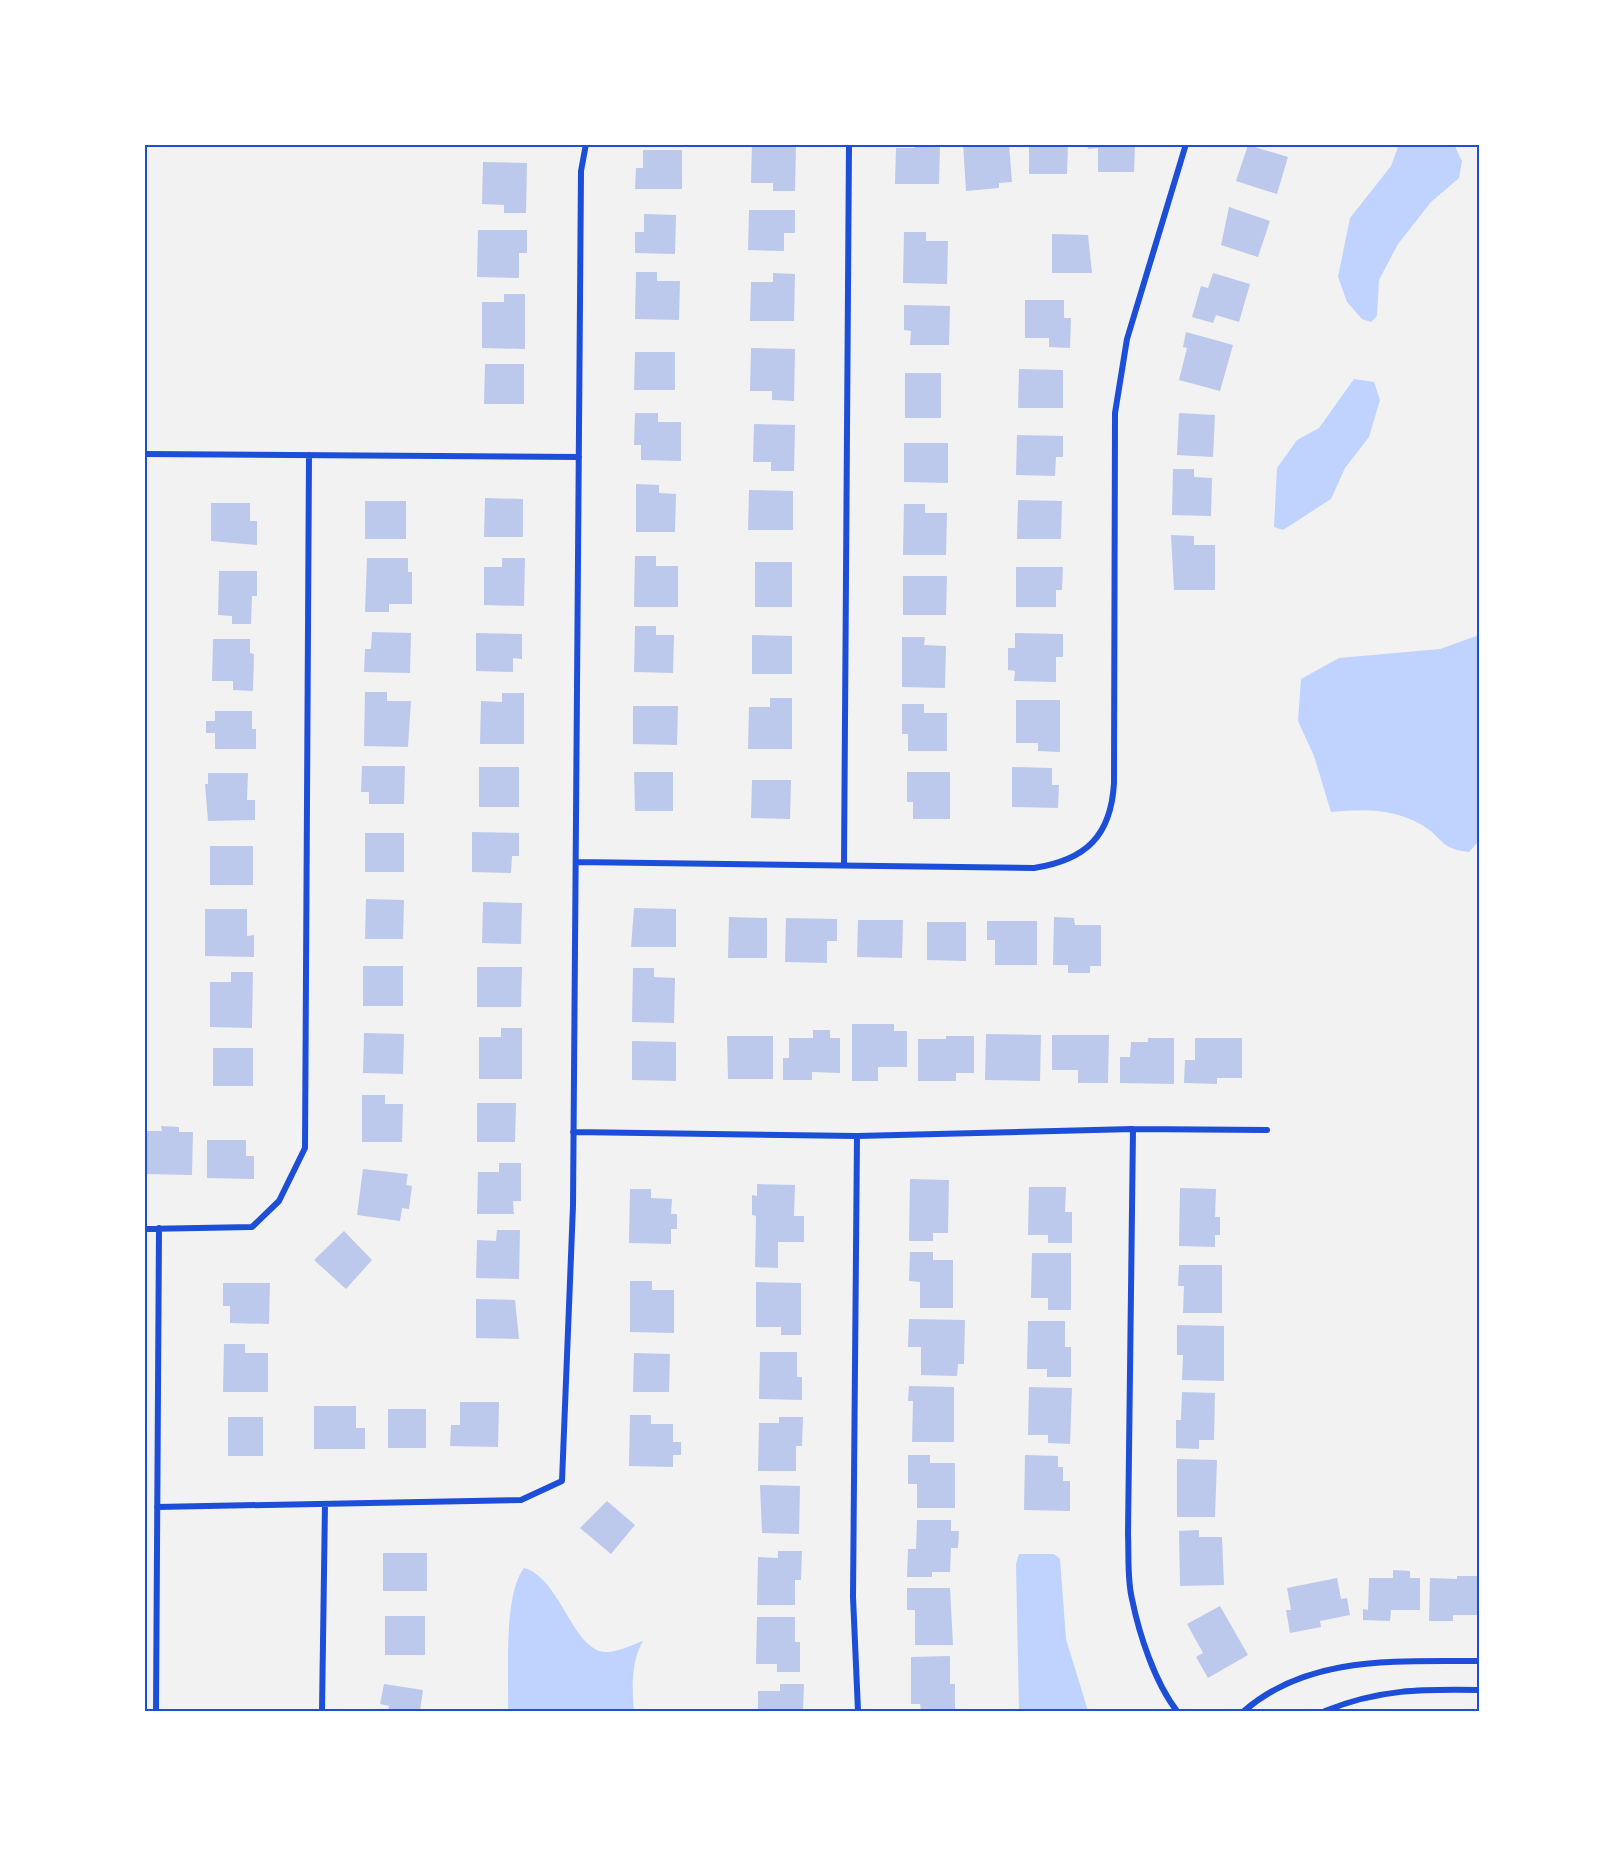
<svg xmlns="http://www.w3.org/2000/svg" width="1623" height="1855" font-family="'PT Sans Narrow',sans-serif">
<rect width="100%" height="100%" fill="#f2f2f2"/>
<path fill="#bfd3fe" d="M1399,144H1454L1462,161L1459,178L1431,202L1398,244L1379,280L1377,316L1371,322L1362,319L1347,302L1338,277L1350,218L1391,166Z
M1354,379L1374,382L1380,400L1369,437L1345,468L1331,499L1283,530L1274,527L1277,468L1297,440L1319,428Z
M1479,635V841L1469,852C1439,849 1444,838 1422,825C1391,808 1365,809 1331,812L1314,756L1298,721L1301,679L1339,658L1440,649Z
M1019,1554H1054L1060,1559L1066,1639L1088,1711H1019L1016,1564Z
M524,1568C561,1578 573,1653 607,1652C618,1652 632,1645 643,1641C631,1662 632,1688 634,1711H508C509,1675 503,1595 524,1568Z"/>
<path fill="#bdc9ec" d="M752,144H796L795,191H773V183H751Z
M963,144H1009L1012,182L999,183V188L966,191Z
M1029,144H1068L1067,174H1029Z
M1087,144H1135L1134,172H1098V148L1088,149Z
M1248,145L1288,157L1277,194L1236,181Z
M915,146H940L939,184H895L896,148H915Z
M643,150H682V189H635L636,168H643Z
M483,162L527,163L526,213H504V205L482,204Z
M1229,207L1270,221L1258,257L1221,245Z
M749,210H795V233H784V251L748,250Z
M644,214L676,215L675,254L635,253V232H644Z
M478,230H527V253H519V278L477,277Z
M904,232H926V241H948L947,284L903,283Z
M1052,234L1088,235L1092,273H1052Z
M636,272H657V281H680L679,320L635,319Z
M773,273L795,274L794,321H750L751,282H773Z
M1213,273L1250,284L1239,322L1216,315L1213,323L1192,317L1201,286L1208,288Z
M504,294H525V349L482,348V302H504Z
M1025,300H1064V318H1071L1070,348L1049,347V338H1025Z
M904,305L950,306L949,345H910L911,331L904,330Z
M1186,332L1233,345L1220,391L1179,380L1187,348L1183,347Z
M751,348L795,349L794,401L772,400V391H750Z
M635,352H675V390H634Z
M485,364H524V404H484Z
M1019,369L1063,370V408H1018Z
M905,373H941V418H905Z
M635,413H658V422H681V461L641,460V445H634Z
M1179,413L1215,415L1213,457L1177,455Z
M754,424L795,425L794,471H771V462H753Z
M1017,435L1063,436V457H1056L1055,476L1016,475Z
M904,443H948V483L904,482Z
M1173,469H1194V477L1212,478L1211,516L1172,515Z
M636,484L659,485V493L676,494L675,532H636Z
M749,490L793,491V530H748Z
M485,498L523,499V537H484Z
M1018,500L1062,501L1061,539H1017Z
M365,501H406V539H365Z
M211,503H250V521H257V545L211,541Z
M904,504H925V513H947L946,555H903Z
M1171,535L1194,536V545H1215V590H1174Z
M635,556H656V566H678V607H634Z
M367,558H408V572H412V604H389V612H365Z
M502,558H525L524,606L484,605V567H502Z
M755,562H792V607H755Z
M1016,567H1063L1062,590H1056V607H1016Z
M219,571H257V596H252L251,624H232V616L218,615Z
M903,576H947L946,615H903Z
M635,626H656V635H674L673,673L634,672Z
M372,632L411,633L410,673L364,672L365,649H371Z
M476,633L522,634V659L513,658V672L476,671Z
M1015,633L1063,634V657H1056V682L1014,681L1015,671L1008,670V648H1015Z
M752,635L792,636V674H752Z
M902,637H925L924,645L946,646L945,688L902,687Z
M213,639H250V653L254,654L253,691L233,690V681H212Z
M365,692H387V701H411L408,747L364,746Z
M502,693H524V744H480L481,701L502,702Z
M770,698H792V749H748L749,707H770Z
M1016,700H1060V752L1038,751V743H1016Z
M902,704H924V713H947V751H908V734H902Z
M633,706H678L677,745L633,744Z
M215,711H252V729H256V749H215V733H206V721H215Z
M362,766H405L404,804H369V792H361Z
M479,767H519V807H479Z
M1012,767L1052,768V785H1059L1058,808L1012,807Z
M634,772H673V811H635Z
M907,772H950V819H913V802H907Z
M208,773H248L247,800H255V820L208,821L205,784H208Z
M752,780H791L790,819L751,818Z
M472,832L519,833V856H512L511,873L472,872Z
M365,833H404V872H365Z
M210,846H253V885H210Z
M366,899L404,900L403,939H365Z
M483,902L522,903L521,944L482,943Z
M634,908L676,909V947H631Z
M205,909H247V936L254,935V957L205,956Z
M729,917L767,918V958H728Z
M1054,917L1074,918L1075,925H1101V966H1090V973H1068V965H1053Z
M786,918L837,919V941H827V963L785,962Z
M858,920H903L902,958L857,957Z
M987,921H1037V965H995V940H987Z
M927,922H966V961L927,960Z
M363,966H403V1006H363Z
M477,967H522L521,1007H477Z
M633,968H654V977L675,978L674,1023L632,1022Z
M231,972H253L252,1028L210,1027V982H231Z
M852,1024H894V1031H907V1067H878V1081H852Z
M501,1028H522V1079H479V1037H501Z
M813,1030H830V1038H840V1073L812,1072V1080H783V1058H789V1038H813Z
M364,1033L404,1034L403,1074L363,1073Z
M986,1034L1041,1035L1040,1081L985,1080Z
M1052,1035H1109L1108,1083H1078V1070H1052Z
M727,1036H773V1079H728Z
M946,1036H974V1073H956V1081H918V1039H946Z
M1148,1038H1174V1084L1120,1083V1057H1130L1131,1042H1148Z
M1195,1038H1242V1078H1217V1084L1184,1083L1185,1060H1195Z
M632,1041L676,1042V1081L632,1080Z
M213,1048H253V1086H213Z
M362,1095H385V1104H403L402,1142H362Z
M477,1103H516L515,1142H477Z
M161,1126L179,1127V1132H193L192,1175L144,1174L147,1131H162Z
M207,1140H246V1156H254V1179L207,1178Z
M499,1163H521V1201H513L514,1214H477L478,1172H499Z
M363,1169L408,1174L406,1185L412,1186L409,1209L402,1208L400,1221L357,1215Z
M910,1179L949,1180L948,1233H933V1241H909Z
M757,1184L795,1185L794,1216H804V1242H778V1268L755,1267L756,1216L752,1215V1195L757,1196Z
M1029,1187H1066L1065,1212H1072V1243H1048V1235H1028Z
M1180,1188L1216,1189L1215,1217H1220V1235H1215V1247L1179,1246Z
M630,1189H651V1198L672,1199L671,1214H677V1229H671V1244L629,1243Z
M497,1230H520L519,1279L476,1278L477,1240L496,1241Z
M344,1231L372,1260L346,1289L314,1260Z
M910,1252H933V1260H953V1308H920V1282L909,1281Z
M1032,1253H1071V1310H1048V1298H1031Z
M1179,1265H1222V1313H1183L1184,1286H1178Z
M630,1281H652V1290H674V1333L630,1332Z
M756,1282L801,1283V1335H781V1327H756Z
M223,1283H270L269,1324L230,1323V1306H223Z
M476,1299L515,1300L519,1339L476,1338Z
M909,1319L965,1320L964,1364H958L957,1376L921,1375V1347H908Z
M1028,1321H1065V1347H1071V1377H1047V1369H1027Z
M1177,1325L1224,1326V1381L1182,1380L1183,1355H1177Z
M224,1344H245V1353H268V1392H223Z
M760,1352H797V1377H802V1400L759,1399Z
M634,1353L670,1354L669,1392H633Z
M909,1386L954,1387V1442H912L913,1401H908Z
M1029,1387L1072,1388L1070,1444L1048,1443V1435H1028Z
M1182,1392L1215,1393L1214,1440H1199V1449L1176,1448V1420H1181Z
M460,1402H499L498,1447L450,1446L451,1425H460Z
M314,1406H356V1428H365V1449H314Z
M388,1409H426V1448H388Z
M630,1415H651V1424H673V1442H681V1455H673V1467L629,1466Z
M228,1417H263V1456H228Z
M779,1417H803L802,1446H796V1471H758L759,1423H779Z
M908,1455H930V1463H955V1508H917V1484H908Z
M1025,1455L1058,1456V1467H1063V1481H1070V1511L1024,1510Z
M1177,1459L1217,1460L1215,1517H1177Z
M760,1485L800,1486L799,1534L762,1533Z
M607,1501L635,1525L611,1554L580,1528Z
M917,1520H951V1531H959L958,1548H951L950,1572H932V1577H907L908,1549H916Z
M1199,1530V1537H1222L1224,1585L1180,1586L1179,1531Z
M778,1551H802L801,1580H795V1605H757L758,1557L778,1558Z
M383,1553H427V1591H383Z
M1393,1570L1410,1571V1578H1420V1610H1391L1390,1621L1363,1620V1609L1368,1610L1369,1578H1393Z
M1457,1576H1479V1615H1453V1621H1429L1430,1578L1457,1579Z
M1337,1578L1341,1599L1347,1598L1350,1615L1320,1621L1321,1627L1290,1633L1286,1610H1291L1287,1588Z
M907,1588H950L953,1645H915V1610H907Z
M1220,1606L1248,1655L1208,1678L1196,1657L1203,1653L1187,1624Z
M385,1616H425V1655H385Z
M757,1617H795V1642H800V1672H777V1664H756Z
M950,1656V1684H955V1711H921L920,1704H911V1657Z
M384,1684L423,1690L420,1711H388L389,1706L380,1704Z
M780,1684H804L803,1711H758V1691H780Z"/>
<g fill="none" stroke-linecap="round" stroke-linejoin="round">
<path stroke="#1d4ed8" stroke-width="6" d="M144,454L579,457
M576,862L1034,868C1086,860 1111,836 1114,783L1115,413L1127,339L1186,144
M844,865L849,144
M1133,1129L1128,1534C1129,1555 1127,1579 1132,1599C1139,1634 1155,1683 1177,1711
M573,1132L857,1136L1133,1129L1267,1130
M857,1136L853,1597L858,1711
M144,1229L252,1227L279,1201L305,1148L309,455
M157,1507L521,1500L562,1481L573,1206L581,171L586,144
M156,1711L159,1228
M322,1711L325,1504
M1244,1711C1310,1654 1398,1662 1479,1661
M1325,1711C1379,1689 1422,1689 1479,1690"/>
</g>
<rect width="1623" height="1855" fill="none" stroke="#ffffff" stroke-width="291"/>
<rect x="146" y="146" width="1332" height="1564" fill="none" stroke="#1d4ed8" stroke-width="2"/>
</svg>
